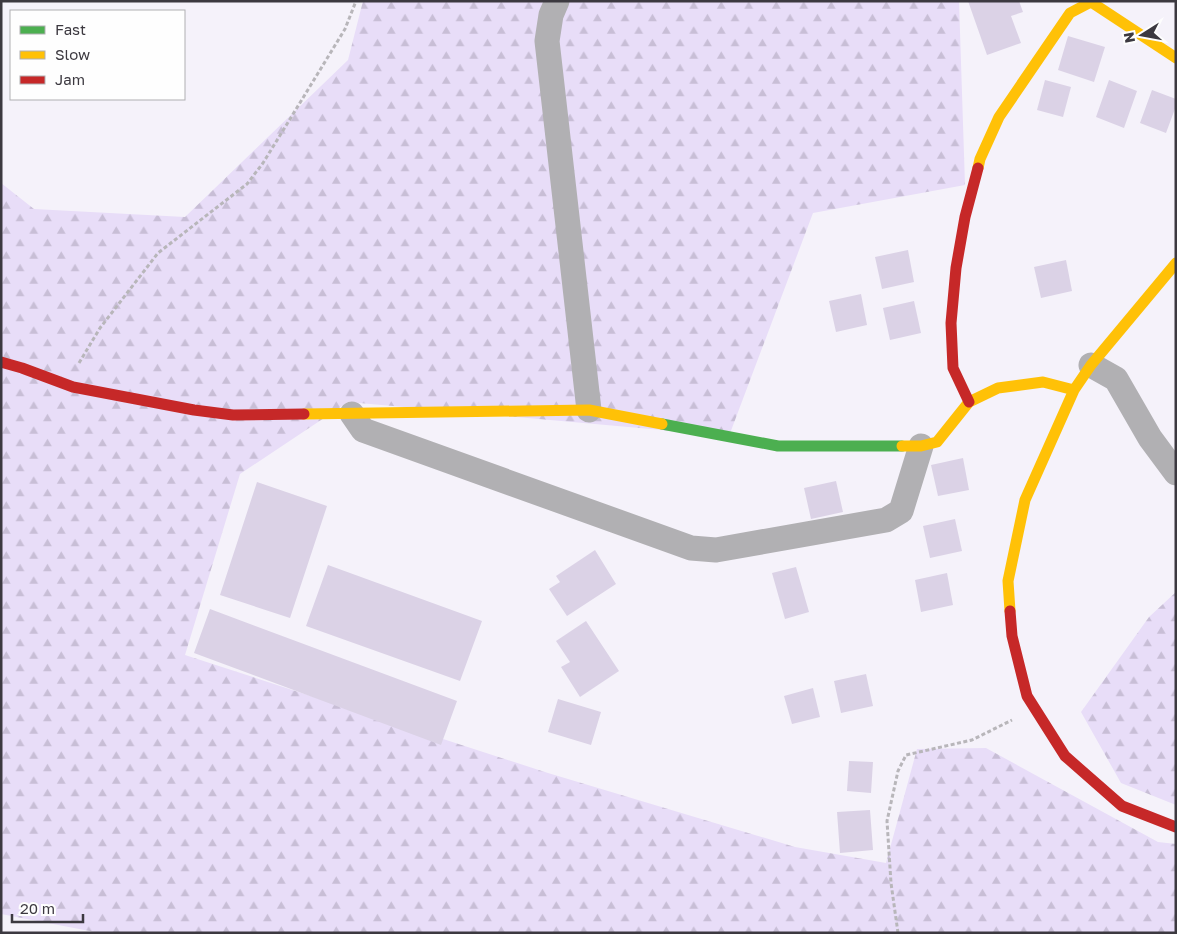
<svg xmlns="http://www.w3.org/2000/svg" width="1177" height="934" font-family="'Golos Text',sans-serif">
<defs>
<pattern id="forest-firs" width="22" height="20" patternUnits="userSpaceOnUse" patternTransform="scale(1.25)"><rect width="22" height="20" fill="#e8ddf8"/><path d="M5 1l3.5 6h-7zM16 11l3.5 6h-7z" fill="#c8bed6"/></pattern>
</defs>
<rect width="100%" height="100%" fill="#f5f2fa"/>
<path fill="url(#forest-firs)" d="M363,1H959L965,185L813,213L729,436L348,402L240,474L185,655L548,773L795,847L886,863L917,749L986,748L1158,842L1176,844V933H100L1,914V183L34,209L185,217L348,60Z
M1176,592V805L1121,783L1081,712L1149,617Z"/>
<path fill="#dbd2e6" d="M968,1H1019L1023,12L1011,16L1021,43L987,55Z
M1068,36L1105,47L1094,82L1058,70Z
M1045,80L1071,87L1063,117L1037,110Z
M1109,80L1137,91L1124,128L1096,117Z
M1152,90L1176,99V106L1166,133L1140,123Z
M908,250L914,282L882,289L875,257Z
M1066,260L1072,291L1041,298L1034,267Z
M861,294L867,325L836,332L829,301Z
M914,301L921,333L890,340L883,308Z
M963,458L969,490L938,496L931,465Z
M836,481L843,512L811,519L804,488Z
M257,482L327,506L290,618L220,595Z
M955,519L962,551L930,558L923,526Z
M595,550L616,584L567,616L549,589L560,582L556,576Z
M328,565L482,621L460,681L306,626Z
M796,567L809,612L785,619L772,573Z
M947,573L953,605L921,612L915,580Z
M210,609L457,701L441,745L194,653Z
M586,621L619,671L580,697L561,667L570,662L556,641Z
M866,674L873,706L841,713L834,681Z
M813,688L820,717L792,724L784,696Z
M558,699L601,712L591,745L548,732Z
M849,761L873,762L871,793L847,791Z
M870,810L873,850L840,853L837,812Z"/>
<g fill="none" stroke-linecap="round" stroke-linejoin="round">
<path stroke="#b8b6ba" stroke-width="3" stroke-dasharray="4 2.5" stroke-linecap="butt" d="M79,363L100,328L158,253L247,184L263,163L287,124L345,29L356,1
M898,933L891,883L887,821L898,771L906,755L972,740L1012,720"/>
<path stroke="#b1b0b3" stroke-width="25" d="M557,1L551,15L547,41L589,410
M1091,365L1116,379L1150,438L1176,473
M352,414L363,430L691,548L716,550L886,520L901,511L921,446"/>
<path stroke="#4caf50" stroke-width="11" d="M662,424L778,446H902"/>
<path stroke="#ffc107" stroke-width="11" d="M978,168L980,159L999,117L1070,13L1091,2L1176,58
M304,414L589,410L662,424
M902,446H921L937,442L969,402L998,388L1043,382L1074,390
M1010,611L1008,581L1025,500L1074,390L1091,365L1176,263"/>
<path stroke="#c62828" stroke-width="11" d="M1,362L22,368L73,387L194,410L233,415L304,414
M969,402L953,368L951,323L956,268L965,217L978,168
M1010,611L1012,636L1027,696L1065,756L1122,806L1176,827"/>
</g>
<rect width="1177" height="934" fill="none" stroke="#3c3940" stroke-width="5"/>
<rect x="10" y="10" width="175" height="90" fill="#fefefe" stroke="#b0afb2"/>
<rect x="20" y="26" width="25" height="8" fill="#4caf50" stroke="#b0afb2"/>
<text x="55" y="35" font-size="15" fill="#3c3940">Fast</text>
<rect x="20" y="51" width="25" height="8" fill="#ffc107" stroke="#b0afb2"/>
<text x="55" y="60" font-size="15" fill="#3c3940">Slow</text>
<rect x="20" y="76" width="25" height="8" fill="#c62828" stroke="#b0afb2"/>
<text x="55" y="85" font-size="15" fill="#3c3940">Jam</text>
<g transform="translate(1142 35) rotate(259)" stroke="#fefefe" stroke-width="4" paint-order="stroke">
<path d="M0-4L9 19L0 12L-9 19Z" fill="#3c3940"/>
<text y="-8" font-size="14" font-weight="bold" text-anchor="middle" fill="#3c3940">N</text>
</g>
<path d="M12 914v8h71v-8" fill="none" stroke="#3c3940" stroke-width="2.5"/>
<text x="20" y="914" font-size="15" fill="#3c3940" stroke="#fefefe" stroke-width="4" paint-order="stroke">20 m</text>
</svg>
